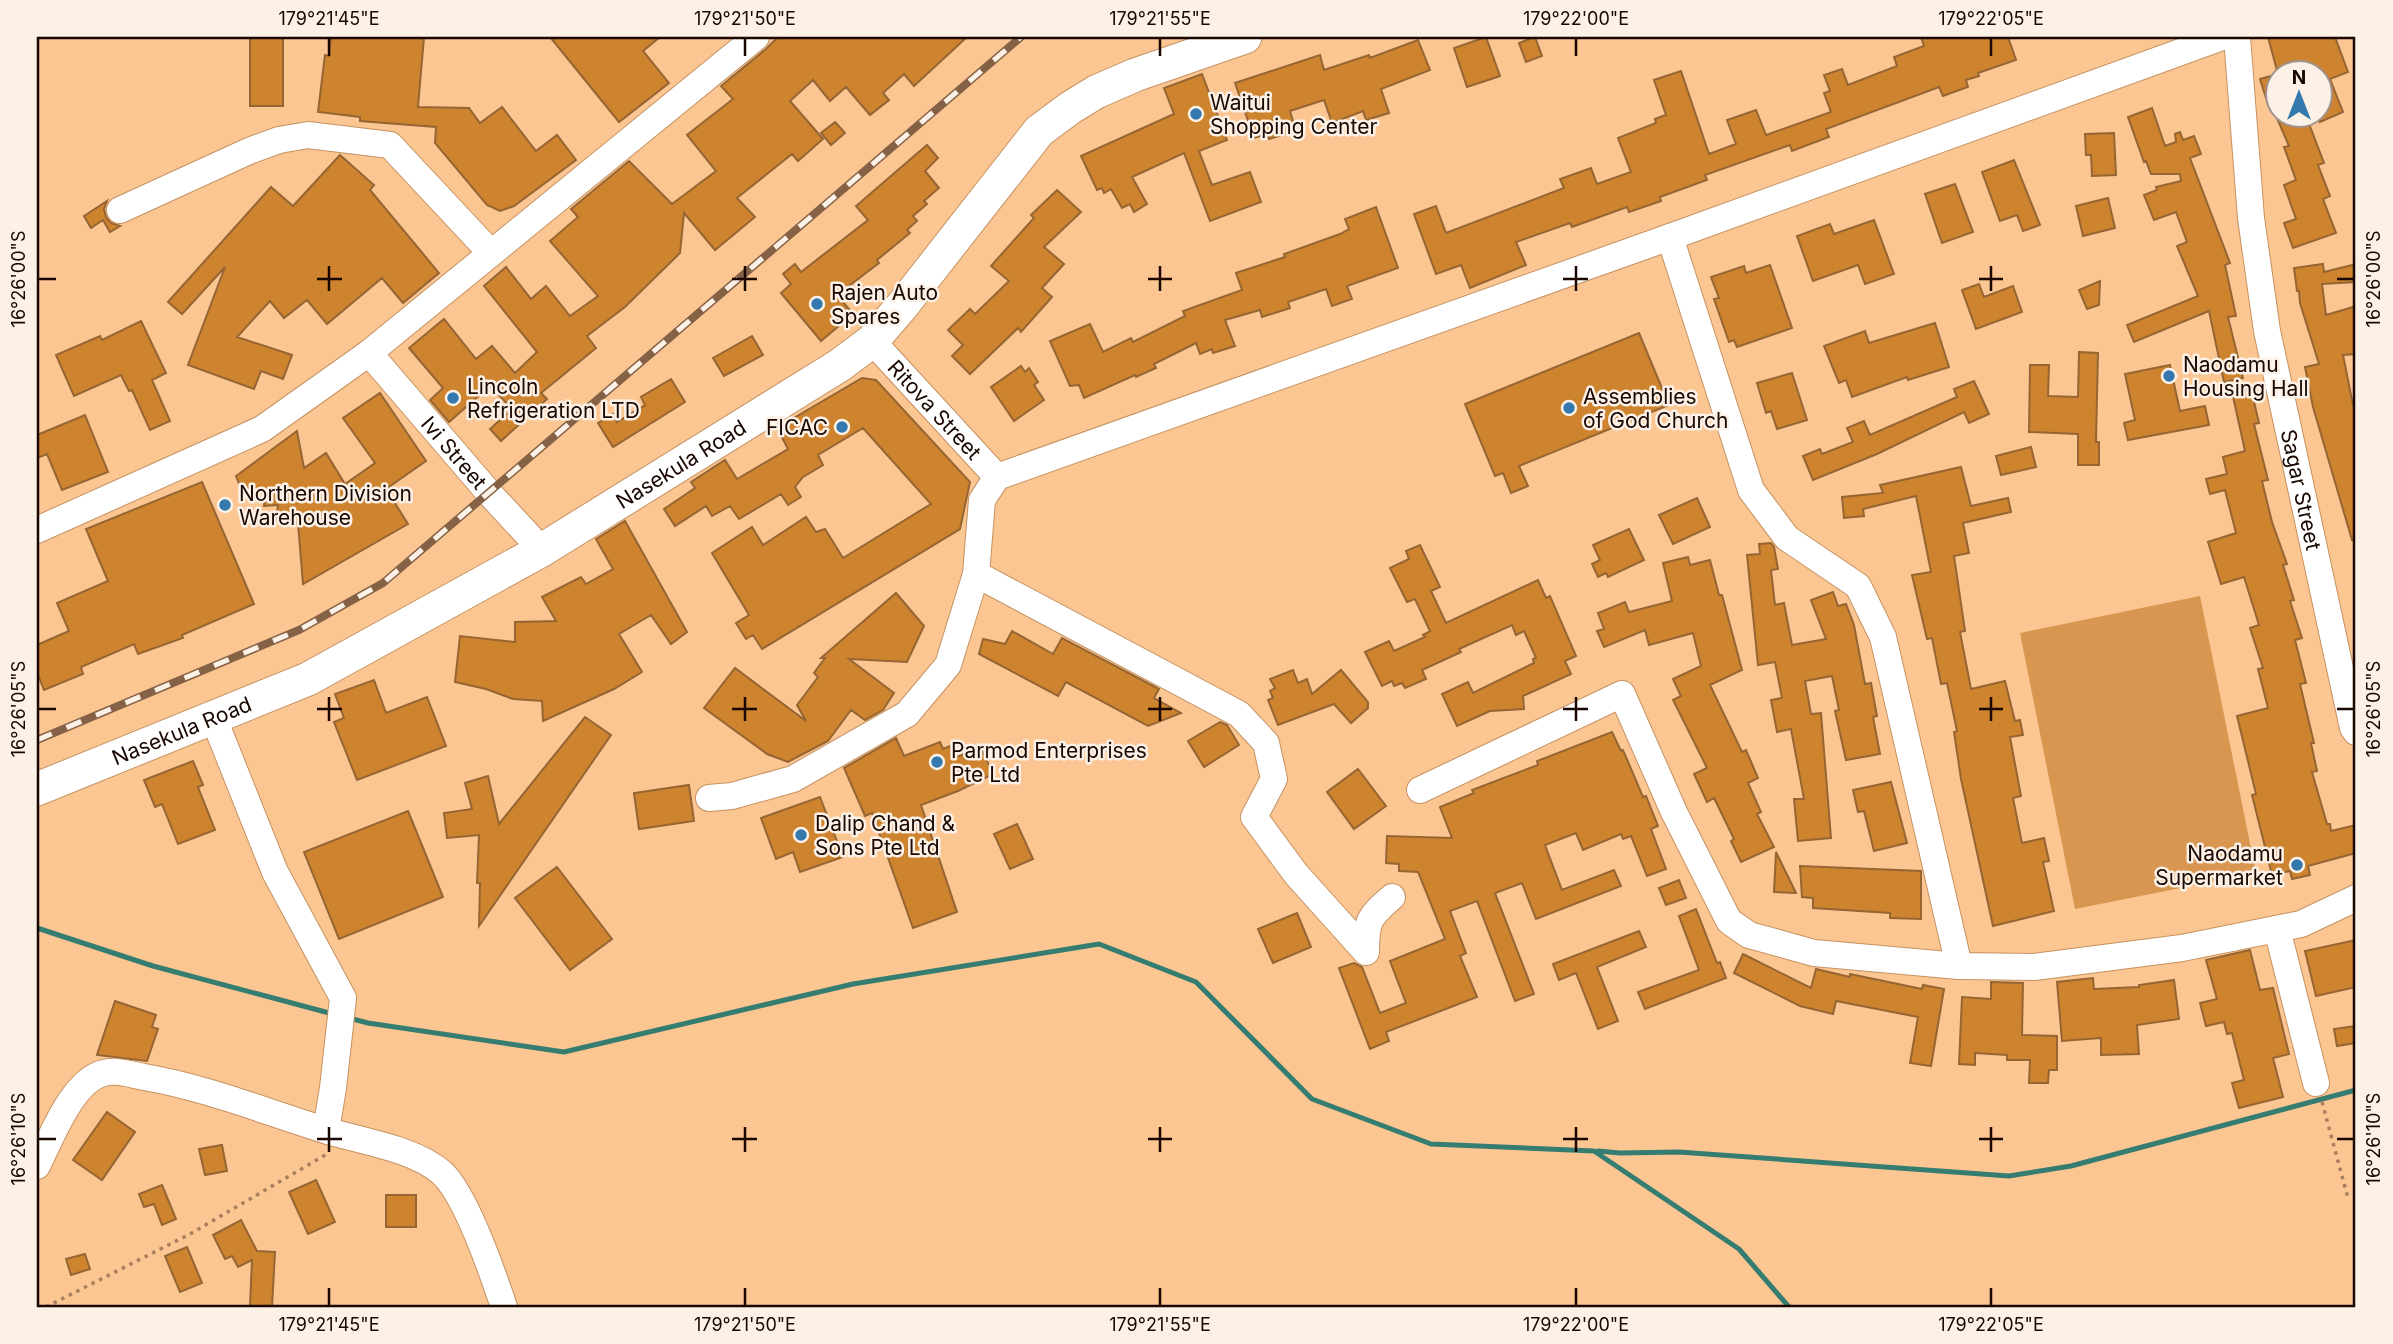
<svg xmlns="http://www.w3.org/2000/svg" width="2393" height="1344" font-family="Inter,sans-serif">
<rect width="100%" height="100%" fill="#fcc693"/>
<path fill="#d99651" d="M2200,596L2256,873L2075,909L2020,633Z"/>
<g fill="none" stroke-linecap="round" stroke-linejoin="round">
<path stroke="#357c71" stroke-width="5" d="M37,928L153,966L333,1014
M349,1018L368,1023L564,1052L853,984L1099,944L1196,982L1312,1099L1431,1144L1594,1151L1739,1249L1789,1307
M1598,1151L1620,1153L1679,1152L2009,1176L2071,1166L2356,1090"/>
</g>
<path fill="#ce832e" stroke="#956534" stroke-width="2" d="M250,37H283V106H250Z
M331,37H424L418,107L469,108L480,123L502,107L536,151L557,135L576,160L514,206L500,211L487,205L435,143L436,127L360,121V117L318,112L325,55L329,56Z
M550,37H660L643,51L669,83L619,122Z
M778,37H967L914,86L904,74L883,93L889,100L870,115L846,87L830,101L813,80L790,101L823,139L798,161L792,154L737,198L755,217L715,250L684,213L680,253L625,307L587,336L596,348L541,393L547,399L501,441L490,429L512,409L490,386L449,422L430,400L443,388L409,348L444,319L476,359L492,346L515,373L537,352L484,286L506,267L531,299L546,286L570,316L598,296L550,241L578,217L571,209L629,161L672,204L716,171L687,135L733,99L721,86L766,49Z
M1486,37L1500,76L1467,87L1454,48Z
M1535,37L1542,56L1526,62L1519,43Z
M1921,37H2008L2016,60L1978,73L1979,76L1966,80L1968,87L1943,96L1939,87L1826,129L1829,137L1792,151L1790,145L1705,175L1707,180L1660,197L1661,201L1629,212L1627,207L1572,227L1570,223L1516,242L1526,265L1470,288L1461,265L1436,274L1414,214L1436,206L1446,233L1564,188L1560,179L1591,168L1597,184L1631,172L1618,138L1656,123L1655,119L1666,115L1654,80L1681,71L1709,154L1736,144L1727,120L1756,110L1766,135L1831,112L1824,93L1830,91L1824,75L1842,69L1848,85L1897,66L1894,57L1924,46Z
M2268,37H2335L2348,72L2330,79L2343,112L2320,122V74H2278Z
M1418,40L1430,70L1381,89L1389,113L1366,120L1363,111L1332,123L1324,100L1290,111L1296,131L1269,139L1267,134L1254,138L1235,83L1320,55L1324,70L1369,55L1370,58Z
M1202,74L1227,140L1199,151L1212,185L1250,172L1261,202L1210,221L1184,153L1132,177L1147,204L1134,212L1130,204L1122,208L1111,189L1104,193L1102,188L1097,190L1081,156L1174,114L1164,88Z
M2278,74V94L2266,98L2260,79Z
M2152,108L2165,146L2176,142L2175,134L2180,132L2183,140L2194,136L2201,154L2190,158L2230,263L2225,265L2236,316L2228,317L2243,378L2224,382L2209,311L2134,342L2127,325L2198,296L2177,246L2187,242L2176,212L2154,220L2144,195L2157,190L2156,187L2181,181L2180,174H2151L2146,161L2144,162L2128,117Z
M2276,116H2306L2324,163L2318,165L2330,196L2323,199L2336,233L2293,248L2284,223L2296,219L2284,185L2296,180L2284,147L2289,146Z
M835,122L845,133L831,145L821,133Z
M2114,133L2116,175L2092,176L2091,155H2086L2085,134Z
M927,145L938,158L925,171L939,188L924,201L927,204L913,216L917,221L907,230L910,233L877,260L879,263L837,295L853,314L821,341L781,293L791,284L783,274L795,264L801,272L868,220L856,206Z
M340,155L374,185L370,190L439,273L403,303L382,278L327,324L307,300L284,318L270,301L237,337L292,355L283,379L261,371L254,389L188,365L225,267L182,314L168,302L271,187L293,206Z
M2014,160L2040,225L2023,231L2017,215L2000,221L1982,172Z
M1955,184L1973,232L1942,243L1925,194Z
M1057,190L1081,212L1044,247L1064,264L1042,288L1052,297L1021,332L1018,328L970,374L952,356L963,345L948,330L970,309L975,314L1009,281L991,266L1034,218L1031,215Z
M2108,198L2115,228L2083,236L2076,206Z
M107,201L104,209L106,217L111,223L120,226L110,232L103,220L91,228L84,216Z
M1376,207L1398,268L1347,286L1352,299L1332,306L1326,289L1288,302L1290,308L1262,317L1260,310L1225,320L1235,346L1213,353L1212,349L1200,354L1196,343L1154,364L1156,368L1136,377L1135,375L1084,398L1079,385L1070,386L1050,341L1090,324L1103,352L1131,338L1133,342L1185,316L1183,311L1242,290L1236,273L1285,257L1284,254L1340,234L1349,229L1345,219Z
M1874,220L1894,274L1865,284L1858,265L1813,281L1797,236L1830,224L1834,234Z
M2323,264L2324,272L2356,264V282L2322,284L2326,315L2356,306V354L2343,355L2353,405L2356,404V540H2352L2313,407L2305,367L2319,364L2300,303L2299,291H2297L2294,268Z
M1770,265L1792,328L1737,347L1734,340L1729,342L1714,299L1719,298L1711,277L1744,266L1746,273Z
M2100,281L2099,305L2087,309L2079,290Z
M1979,284L1984,297L2013,286L2022,312L1976,329L1962,290Z
M141,321L166,373L152,380L170,421L150,430L132,390L129,391L121,375L74,396L56,355L100,336L102,340Z
M1935,323L1949,367L1908,380L1907,377L1852,397L1846,380L1839,383L1824,346L1865,331L1869,343Z
M1639,333L1669,405L1519,466L1528,486L1511,493L1503,473L1495,476L1465,404Z
M752,336L763,355L724,376L713,358Z
M2079,352L2098,353L2096,442H2099V465H2078V434L2029,432L2030,365H2049L2048,396L2078,397Z
M2170,365L2180,411L2205,406L2209,425L2128,440L2124,423L2135,420L2125,374Z
M1021,366L1025,372L1029,368L1038,382L1034,385L1044,400L1014,421L991,387Z
M1792,373L1807,420L1777,429L1771,411L1766,413L1757,383Z
M862,378L876,380L970,482L960,529L762,649L753,635L746,639L736,623L749,615L712,553L752,527L763,545L806,517L816,532L825,529L843,558L931,504L863,428L818,455L823,465L803,477L795,487L801,497L788,505L781,494L739,519L730,506L712,516L706,506L675,526L664,509L695,488L691,482L725,460L737,479L788,449L777,428Z
M671,379L685,402L613,447L598,423L613,414L617,422L645,405L641,397Z
M1974,381L1989,414L1969,423L1964,412L1877,454L1813,480L1803,456L1820,449L1822,454L1853,442L1847,428L1864,421L1870,435L1957,397L1954,389Z
M2245,389H2251L2259,423L2254,424L2268,480L2262,481L2272,522L2287,564L2283,565L2294,600L2290,601L2302,638L2295,640L2306,683L2300,684L2314,743H2311L2317,771L2312,772L2327,824H2330L2331,831L2356,825V853L2308,866L2310,875L2292,879L2290,871L2272,875L2252,795L2256,794L2237,716L2268,708L2258,669L2263,668L2250,628L2259,625L2244,577L2221,584L2208,542L2236,533L2225,490L2210,494L2206,479L2227,474L2223,457L2245,451L2232,392Z
M380,393L426,461L386,489L408,524L303,584L298,524L276,520L278,505L264,506L266,494L240,486L236,476L297,431L304,468L326,453L345,484L375,463L343,418Z
M85,415L108,472L62,490L47,454L37,458V435Z
M2031,447L2036,467L2001,475L1996,456Z
M1961,467L1971,506L2008,498L2011,512L1963,523L1969,553L1954,556L1965,631L1960,632L1971,689L2005,681L2015,721L2020,720L2023,735L2010,737L2021,796L2013,798L2022,843L2044,838L2049,861L2043,862L2054,911L1993,926L1961,779L1954,732L1957,731L1947,683L1941,684L1932,638L1927,639L1912,575L1931,572L1916,496L1863,509L1864,516L1844,518L1842,497L1883,493L1880,485Z
M202,482L254,604L182,635L183,638L138,654L134,644L81,667L83,674L44,690L37,672V645L69,631L57,603L108,581L86,529Z
M1697,498L1710,527L1673,544L1659,515Z
M625,521L687,632L671,644L651,615L619,634L642,672L614,689L543,721L542,701L513,699L486,689L455,682L460,636L515,642V622L556,621L542,597L581,577L586,584L613,569L596,539Z
M1629,529L1644,560L1608,577L1606,573L1598,577L1592,564L1600,560L1593,545Z
M1771,543L1774,547L1778,569L1771,570L1775,605L1784,603L1792,645L1826,639L1811,600L1833,592L1838,606L1846,604L1854,625L1865,684L1871,683L1877,716L1873,717L1880,754L1846,760L1835,711L1839,710L1832,676L1805,681L1811,714L1821,713L1831,838L1798,841L1794,799H1804L1791,729L1777,732L1771,700L1782,698L1775,662L1758,665L1747,555L1760,554L1759,544Z
M1420,545L1440,587L1431,591L1446,623L1538,580L1546,598L1550,596L1576,656L1565,661L1571,674L1523,696L1524,709L1490,711L1457,726L1442,694L1468,682L1473,693L1534,663L1533,659L1536,658L1524,631L1516,635L1512,625L1459,649L1461,652L1422,670L1426,679L1405,688L1402,683L1394,686L1392,681L1382,686L1365,652L1389,641L1394,651L1425,637L1423,635L1430,631L1415,599L1407,602L1390,568L1409,559L1406,551Z
M1688,557L1690,565L1710,560L1719,595H1722L1742,670L1710,685L1742,752L1746,750L1758,778L1748,783L1761,812L1757,814L1774,847L1741,862L1731,841L1734,839L1714,798L1707,802L1694,774L1707,768L1673,700L1681,696L1673,679L1701,666L1693,633L1649,645L1645,630L1604,647L1597,631L1604,629L1598,613L1625,602L1629,612L1672,601L1663,563Z
M896,593L924,626L907,662L849,659L894,693L883,710L865,720L851,710L828,741L788,762L767,754L704,708L735,668L806,721L797,705L818,677L814,673L825,658H821Z
M1012,631L1053,654L1062,638L1159,689L1154,698L1181,713L1148,726L1066,682L1058,696L979,654L983,639L1005,644Z
M1293,670L1298,683L1307,679L1312,694L1341,670L1368,702V708L1351,723L1334,704L1278,725L1268,700L1273,698L1270,691L1275,688L1270,679Z
M374,680L386,713L427,697L446,746L357,780L334,722L344,718L335,694Z
M585,717L611,735L479,926L480,883H477L479,835L447,838L444,813L472,809L465,783L488,776L499,824Z
M1220,722L1227,725L1239,745L1204,767L1188,741Z
M1612,732L1621,751L1623,750L1643,797L1646,796L1658,826L1651,829L1666,869L1647,876L1631,836L1623,839L1621,834L1583,850L1576,833L1545,845L1562,890L1614,870L1621,886L1536,919L1522,883L1495,893L1534,994L1515,1001L1477,901L1450,911L1466,953L1460,956L1477,997L1386,1032L1389,1041L1370,1049L1339,968L1354,963L1362,967L1380,1013L1406,1003L1390,961L1445,939L1418,872L1399,871V864L1386,863L1387,836L1452,838L1440,807L1474,793L1472,790L1538,765L1537,761Z
M896,738L904,756L940,742L943,749L950,746L955,758L980,746L993,774L958,791L921,805L957,912L913,928L872,813L865,816L844,768Z
M193,761L203,785L198,787L215,830L178,844L162,804L155,807L144,780Z
M1358,769L1386,806L1354,829L1327,792Z
M1891,782L1907,843L1874,851L1864,811L1858,812L1853,790Z
M689,785L694,821L639,829L634,793Z
M820,797L843,857L800,872L793,852L776,859L761,818Z
M408,811L443,897L339,939L304,852Z
M1017,824L1033,859L1010,869L994,834Z
M1776,852L1796,893L1774,892Z
M1800,866L1921,871V919L1890,918V913L1813,908V898L1802,897Z
M557,867L612,939L570,970L515,898Z
M1679,880L1686,898L1666,905L1659,888Z
M1696,909L1717,963L1720,962L1726,978L1645,1009L1638,992L1699,970L1679,916Z
M1297,913L1311,947L1273,963L1258,929Z
M1639,931L1646,947L1597,967L1618,1021L1598,1029L1576,973L1559,980L1553,964Z
M2356,940V987L2316,996L2305,951Z
M2250,950L2260,990L2273,988L2289,1054L2273,1058L2283,1097L2239,1108L2232,1083L2244,1080L2232,1033L2227,1034L2224,1022L2206,1026L2200,1003L2217,999L2206,960Z
M1743,954L1811,988L1816,969L1850,977V974L1922,989L1923,985L1944,989L1931,1066L1910,1063L1918,1017L1836,1001L1833,1014L1800,1006L1734,973Z
M2093,978L2094,989L2139,987V985L2174,980L2179,1019L2137,1025L2139,1054L2101,1055V1038L2062,1041L2057,982Z
M1991,982L2023,983L2022,1035L2057,1036V1070H2049L2048,1083H2029L2030,1060H2007V1055L1975,1053V1065L1959,1064L1962,997L1991,999Z
M115,1001L156,1015L152,1027L158,1029L147,1061L97,1055Z
M2356,1026V1043L2337,1046L2334,1029Z
M107,1112L135,1132L102,1180L73,1160Z
M222,1145L227,1171L205,1175L199,1149Z
M316,1180L335,1222L308,1234L289,1192Z
M162,1185L176,1219L162,1225L154,1204L144,1207L139,1194Z
M386,1195H416V1227H386Z
M241,1220L257,1251L275,1252L272,1307L250,1306L252,1260L238,1267L232,1256L225,1259L213,1235Z
M187,1247L202,1283L180,1292L165,1256Z
M85,1254L90,1269L71,1275L66,1259Z"/>
<g fill="none" stroke-linecap="round" stroke-linejoin="round">
<defs>
<g id="minor">
<path id="s1" d="M2237,37L2251,218L2267,331L2353,728L2356,732"/>
<path d="M120,210L249,151L279,140L308,135L390,145L491,253"/>
<path d="M1670,237L1751,490L1787,538L1858,586L1883,637L1959,966"/>
<path id="s2" d="M872,341L997,477"/>
<path id="s3" d="M369,353L490,494L542,550"/>
<path d="M37,530L262,429L369,353L756,37"/>
<path d="M976,574L1239,714L1266,743L1274,779L1254,817L1296,874L1366,952C1366,920 1369,917 1392,897"/>
<path d="M214,719L275,872L343,998L333,1088L326,1130"/>
<path d="M1420,790L1622,694L1674,812L1729,921L1749,935L1814,953L1959,966L2034,967L2182,948L2301,924L2356,898"/>
<path d="M709,798L732,796L793,779L907,714L948,665L976,574L982,500L997,477L1670,237L2222,37"/>
<path d="M2277,929L2316,1083"/>
<path d="M37,1166C50,1140 70,1087 98,1075C112,1068 129,1074 144,1077C208,1088 266,1112 328,1131C361,1141 415,1149 442,1173C466,1195 493,1274 504,1307"/>
</g>
<g id="major">
<path id="s4" d="M37,789L308,679L542,550L840,365L872,341L902,306L1039,131L1070,108L1096,92L1135,75L1245,37"/>
</g>
</defs>
<use href="#minor" stroke="#c59261" stroke-width="28"/>
<use href="#major" stroke="#c59261" stroke-width="35"/>
<path stroke="#a9805d" stroke-width="3.5" stroke-dasharray="3.5 5" stroke-linecap="butt" d="M2322,1102L2348,1198
M46,1307L190,1234L327,1154"/>
<use href="#minor" stroke="#fff" stroke-width="26"/>
<use href="#major" stroke="#fff" stroke-width="33"/>
<defs>
<path id="rail" d="M37,740L299,630L383,583L1021,37"/>
</defs>
<use href="#rail" stroke="#856246" stroke-width="8"/>
<use href="#rail" stroke="#fcf1e7" stroke-width="5" stroke-dasharray="16" stroke-linecap="butt"/>
</g>
<path fill="none" stroke="#190700" stroke-width="2.5" d="M329,38V56M745,38V56M1160,38V56M1576,38V56M1991,38V56M329,266V291M745,266V291M1160,266V291M1576,266V291M1991,266V291M38,279H56M317,279H342M732,279H757M1148,279H1172M1563,279H1588M1979,279H2003M2337,279H2354M329,697V721M745,697V721M1160,697V721M1576,697V721M1991,697V721M38,709H56M317,709H342M732,709H757M1148,709H1172M1563,709H1588M1979,709H2003M2337,709H2354M329,1127V1152M745,1127V1152M1160,1127V1152M1576,1127V1152M1991,1127V1152M38,1139H56M317,1139H342M732,1139H757M1148,1139H1172M1563,1139H1588M1979,1139H2003M2337,1139H2354M329,1288V1306M745,1288V1306M1160,1288V1306M1576,1288V1306M1991,1288V1306"/>
<g fill="#3479ae" stroke="#fcf1e7" stroke-width="2.5">
<circle cx="1196" cy="114" r="7"/>
<circle cx="817" cy="304" r="7"/>
<circle cx="2169" cy="376" r="7"/>
<circle cx="453" cy="398" r="7"/>
<circle cx="1569" cy="408" r="7"/>
<circle cx="842" cy="427" r="7"/>
<circle cx="225" cy="505" r="7"/>
<circle cx="937" cy="762" r="7"/>
<circle cx="801" cy="835" r="7"/>
<circle cx="2297" cy="865" r="7"/>
</g>
<g text-anchor="middle" dominant-baseline="central" stroke-width="5" stroke-linejoin="round" paint-order="stroke">
<g font-size="21" fill="#190700" stroke="#fcf1e7" text-anchor="start">
<text x="1210" y="102">Waitui<tspan x="1210" dy="24">Shopping Center</tspan></text>
<text x="831" y="292">Rajen Auto<tspan x="831" dy="24">Spares</tspan></text>
<text x="2183" y="364">Naodamu<tspan x="2183" dy="24">Housing Hall</tspan></text>
<text x="467" y="386">Lincoln<tspan x="467" dy="24">Refrigeration LTD</tspan></text>
<text x="1583" y="396">Assemblies<tspan x="1583" dy="24">of God Church</tspan></text>
<text x="828" y="427" text-anchor="end">FICAC</text>
<text x="239" y="493">Northern Division<tspan x="239" dy="24">Warehouse</tspan></text>
<text x="951" y="750">Parmod Enterprises<tspan x="951" dy="24">Pte Ltd</tspan></text>
<text x="815" y="823">Dalip Chand &amp;<tspan x="815" dy="24">Sons Pte Ltd</tspan></text>
<text x="2283" y="853" text-anchor="end">Naodamu<tspan x="2283" dy="24">Supermarket</tspan></text>
</g>
<g font-size="21" fill="#190700" stroke="#fcf1e7">
<text stroke="none"><textPath href="#s2" startOffset="93">Ritova Street</textPath></text>
<text stroke="none"><textPath href="#s3" startOffset="131">Ivi Street</textPath></text>
<text stroke="none"><textPath href="#s4" startOffset="723">Nasekula Road</textPath></text>
<text stroke="none"><textPath href="#s1" startOffset="458">Sagar Street</textPath></text>
<text stroke="none"><textPath href="#s4" startOffset="156">Nasekula Road</textPath></text>
</g>
</g>
<rect width="2393" height="1344" fill="none" stroke="#fcf1e7" stroke-width="77"/>
<g transform="translate(2299 94)"><circle r="33" fill="#fcf1e7" stroke="#a1938b" stroke-width="2"/>
<path d="M0-5L12 26L0 18L-12 26Z" fill="#3479ae"/>
<text y="-10" font-size="19" font-weight="bold" text-anchor="middle" fill="#190700">N</text>
</g>
<rect x="38" y="38" width="2316" height="1268" fill="none" stroke="#190700" stroke-width="2.5"/>
<g font-size="18" text-anchor="middle" fill="#190700">
<text x="329" y="25">179°21'45"E</text>
<text x="745" y="25">179°21'50"E</text>
<text x="1160" y="25">179°21'55"E</text>
<text x="1576" y="25">179°22'00"E</text>
<text x="1991" y="25">179°22'05"E</text>
<text transform="translate(19 279) rotate(-90)" y="6">16°26'00"S</text>
<text transform="translate(2374 279) rotate(-90)" y="6">16°26'00"S</text>
<text transform="translate(19 709) rotate(-90)" y="6">16°26'05"S</text>
<text transform="translate(2374 709) rotate(-90)" y="6">16°26'05"S</text>
<text transform="translate(19 1139) rotate(-90)" y="6">16°26'10"S</text>
<text transform="translate(2374 1139) rotate(-90)" y="6">16°26'10"S</text>
<text x="329" y="1331">179°21'45"E</text>
<text x="745" y="1331">179°21'50"E</text>
<text x="1160" y="1331">179°21'55"E</text>
<text x="1576" y="1331">179°22'00"E</text>
<text x="1991" y="1331">179°22'05"E</text>
</g>
</svg>
